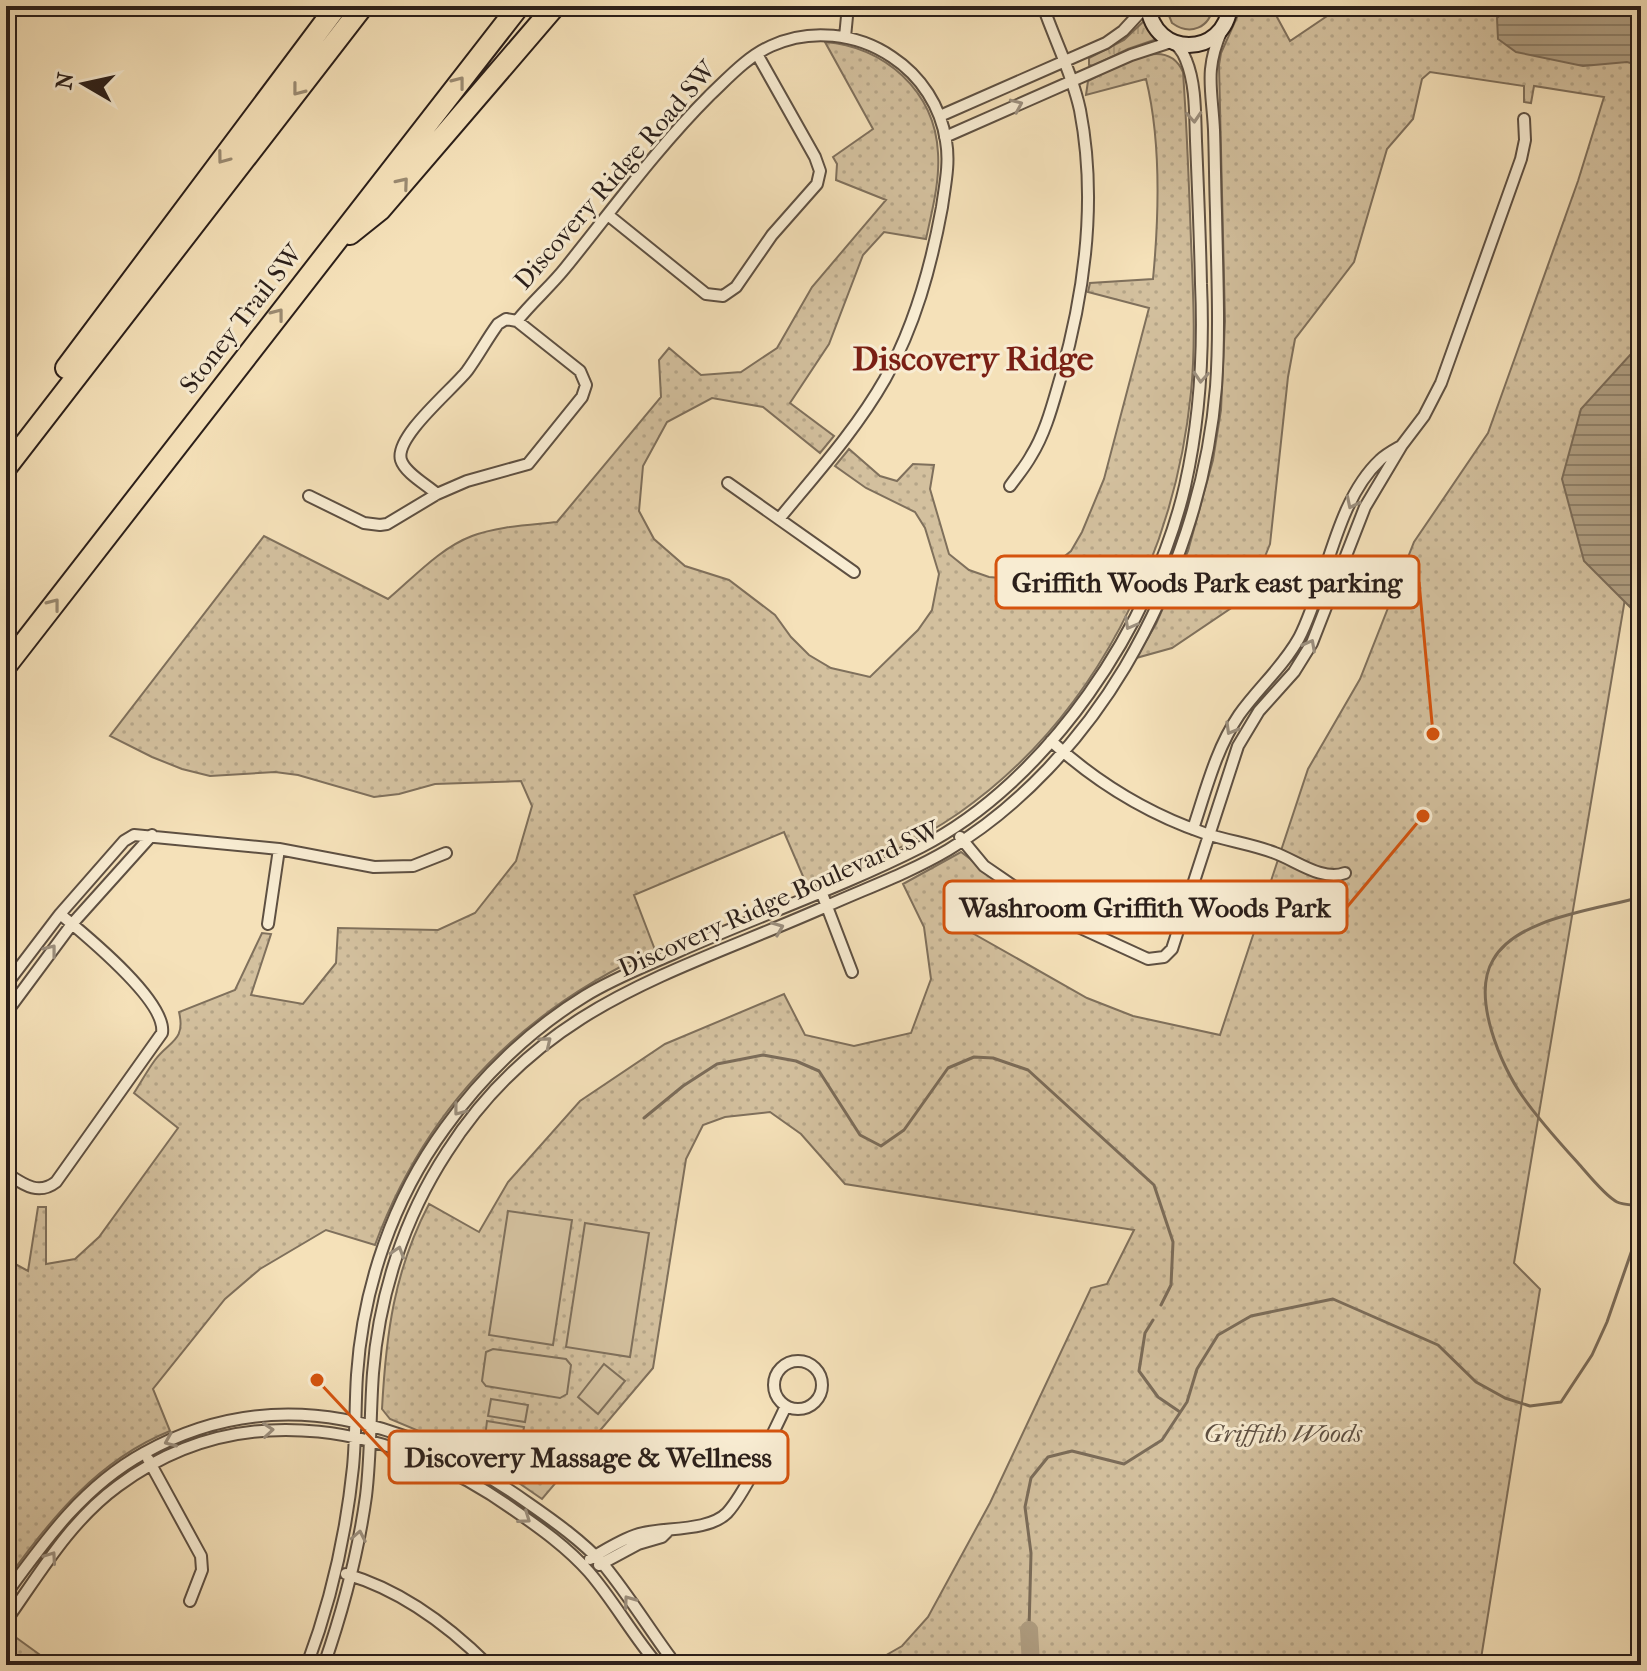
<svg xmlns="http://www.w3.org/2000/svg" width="1647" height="1671" font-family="'IM FELL French Canon',serif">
<defs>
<pattern id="grass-tufts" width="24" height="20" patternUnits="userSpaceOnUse" patternTransform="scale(2)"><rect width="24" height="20" fill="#d3c09e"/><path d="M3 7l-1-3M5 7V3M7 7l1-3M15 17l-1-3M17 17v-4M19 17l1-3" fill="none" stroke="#b5a588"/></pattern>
<pattern id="park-dots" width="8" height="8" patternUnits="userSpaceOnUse" patternTransform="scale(2)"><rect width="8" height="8" fill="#d3c09e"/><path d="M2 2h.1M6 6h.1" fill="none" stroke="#b5a588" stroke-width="1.8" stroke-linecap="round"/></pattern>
<pattern id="water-rules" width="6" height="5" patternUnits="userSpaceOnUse" patternTransform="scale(2)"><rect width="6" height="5" fill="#b09f83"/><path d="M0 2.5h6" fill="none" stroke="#8f816a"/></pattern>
</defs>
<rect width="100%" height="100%" fill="#f5e1b9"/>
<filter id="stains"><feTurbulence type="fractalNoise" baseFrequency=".0025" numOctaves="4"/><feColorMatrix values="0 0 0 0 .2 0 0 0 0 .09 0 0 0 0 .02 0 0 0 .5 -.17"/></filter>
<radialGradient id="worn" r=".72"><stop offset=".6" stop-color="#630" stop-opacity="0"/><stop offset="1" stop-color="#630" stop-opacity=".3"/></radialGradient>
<path fill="url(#grass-tufts)" stroke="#7f705c" stroke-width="2" d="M1146,19L1157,39L1128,49L1093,66L1089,65V58L1124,40Z"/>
<path fill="url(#park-dots)" stroke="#7f705c" stroke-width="2" d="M1242,6H1271L1290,41L1342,6H1641V503L1514,1263L1540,1289L1480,1665H869L902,1646L928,1617L990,1503L1091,1288L1107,1284L1134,1230L845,1184L801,1134L770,1112L725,1117L703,1125L686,1159L653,1368L542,1499L503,1472L464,1450L390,1419L382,1409C386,1334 394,1271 429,1204L479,1232L508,1182L580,1101L665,1044L784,994L805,1035L854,1046L911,1033L931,979L924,927L903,884L961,852L1002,883L967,930L1087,998L1133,1016L1220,1035L1308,769L1360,679L1414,542L1488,433L1578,181L1604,97L1534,86L1531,103L1524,102V86L1430,72L1422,79L1413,119L1387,149L1354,262L1295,339L1288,377L1270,544L1249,596L1172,648L1136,658L1156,624L1188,551L1213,460L1221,410L1225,321L1219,65L1221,53Z
M825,42C884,46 935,91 938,153C940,181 932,211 926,239L884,232L863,255L829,344L790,403L834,436L820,453L763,407L712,398L667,422L643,466L639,511L654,539L685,566L729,580L775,615L791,637L809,655L831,668L870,677L918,630L932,610L939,574L925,528L915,512L866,488L835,466L849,449L880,476L897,481L913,464L934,465L930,489L949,554L969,570L989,577L1024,580L1046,571L1071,551L1082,532L1104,479L1149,308L1088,292L1090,283L1153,279C1159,216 1161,140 1146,79L1086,95L1088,81C1114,69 1166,32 1183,72C1187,128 1189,184 1191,241C1193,291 1196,342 1191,392C1175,554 1095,718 959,813C913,845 860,867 808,888L784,832L634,895L655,950C522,1010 426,1107 375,1245L326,1230L260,1269L225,1299L153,1389L170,1431C98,1460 50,1519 6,1581V1259L28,1271L38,1207H46V1264L75,1259L99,1237L178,1128L134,1093C141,1082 147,1071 155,1060C169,1041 186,1041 179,1012L235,990L262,933L271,934L251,995L303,1004L336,963L338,928L438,930L475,913L516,861L532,806L521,781L435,784L399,794L374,797L298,775L275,772L210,776L182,769L152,757L110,736L264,536L388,599C413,578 440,548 472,536C498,526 530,525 557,522L661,397L659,360L669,348L701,375L741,372L777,348L812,287L886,200L836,180L837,164L833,157L873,129Z
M7,1631L54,1665H6Z"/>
<path fill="#d3c09e" stroke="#7f705c" stroke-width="2" d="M1165,6H1213C1210,28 1190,36 1172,23Z
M508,1211L572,1220L553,1345L489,1335Z
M585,1223L649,1233L630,1357L566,1347Z
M493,1349L566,1359L571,1365L567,1394L560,1398L486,1386L482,1381L486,1352Z
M604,1364L625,1381L598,1414L578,1397Z
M491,1399L528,1405L525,1422L488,1416Z
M487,1421L524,1427L521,1444L485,1438Z"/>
<path fill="url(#water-rules)" stroke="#7b6c59" stroke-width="2" d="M1509,6H1615L1618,9V6H1641V66L1627,62L1583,66L1516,52L1498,39L1497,18Z
M1641,348V618L1584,561L1562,479L1581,409L1630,355Z"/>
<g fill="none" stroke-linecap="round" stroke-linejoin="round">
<path stroke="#7b6c59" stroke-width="3" d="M1641,897C1597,910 1517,917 1493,960C1471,997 1501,1066 1523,1097C1539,1120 1559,1142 1578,1163C1587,1173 1605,1196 1617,1202C1623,1205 1634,1205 1641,1206
M644,1118L683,1086L717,1064L763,1055L796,1061L819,1071L860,1135L881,1146L904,1130L948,1068L974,1057L993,1058L1028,1070L1154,1185L1173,1242L1171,1285L1161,1305
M1153,1320L1145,1333L1139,1371L1158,1397L1180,1412
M1029,1630L1031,1553L1025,1507L1031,1478L1048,1457L1072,1451L1124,1464L1162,1440L1187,1402L1197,1369L1218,1335L1251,1316L1333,1299L1438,1345L1476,1382L1505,1398L1530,1406L1561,1402L1592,1355L1607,1322L1641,1224"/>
<path stroke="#b09f83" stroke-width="18" d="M1029,1630L1031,1665"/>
<defs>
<path id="street" d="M845,37L848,6
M940,116L1106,43L1123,31L1146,6
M945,137L1131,55L1171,42
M608,215L706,294L723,296L736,287L772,235L817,184L820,171L815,157L757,54
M517,321C532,302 551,286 566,267C613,209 657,148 710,95C729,77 747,57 771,46C810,28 857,33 892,57C921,76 941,107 946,141C950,163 945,185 942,207C931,267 915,326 885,379C856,430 816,474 779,519
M728,483L854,572
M1010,486C1017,476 1025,467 1031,456C1046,432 1053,403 1061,376C1085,291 1097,198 1080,110C1072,73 1055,41 1043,6
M309,496L364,523L380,525L387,524L437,494L467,481L528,464L582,397L586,385L580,371L517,321L506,319L498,324C487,339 478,356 467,371C453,389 394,437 401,460C405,473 427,485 437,494
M1051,741C1096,782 1146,813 1204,833C1227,841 1252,844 1275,853C1295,860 1323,882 1345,873
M1193,829C1206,790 1216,749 1239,715C1258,688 1283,667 1299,638C1327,584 1335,502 1380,460C1386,454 1394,450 1401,446
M960,837L984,866L1063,920L1148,959L1164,957L1172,949L1238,746L1259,711L1294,672L1312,643L1365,507L1402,445L1424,416L1441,383L1521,159L1525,140L1524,119
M821,891L852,972
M268,924L279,849
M6,985L60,914L124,841L134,835L279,849L374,867L413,866L446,853
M6,1013L72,924L152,835
M6,1173C23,1184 38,1196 56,1182L162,1033C167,1001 84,934 60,914
M774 1385a24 24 0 1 1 48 0a24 24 0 1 1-48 0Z
M148,1459L201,1556L202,1570L190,1601
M590,1559C605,1550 622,1539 639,1534C663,1527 708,1532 727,1513C746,1492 773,1433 786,1406
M599,1565L638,1544L662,1537L668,1531
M346,1574C401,1590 448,1625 488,1665
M6,1594C46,1539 84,1486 144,1453C277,1379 413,1421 528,1503C554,1521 582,1541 603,1564C627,1593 648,1627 670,1657L672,1665
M6,1621C40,1573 70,1521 118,1486C243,1393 396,1426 514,1510C540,1528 568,1548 589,1572C614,1601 633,1636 658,1665
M307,1665C331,1601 346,1535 353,1467C356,1436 355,1406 357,1375C363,1287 393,1199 445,1128C482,1076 531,1029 585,996C614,978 646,966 677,952C758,916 842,887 921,847C1048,782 1153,624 1185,486C1200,419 1204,352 1201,284C1200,236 1198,188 1196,141C1195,115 1196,84 1186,60C1183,51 1181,51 1175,43
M324,1665C343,1610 358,1554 366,1496C371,1455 370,1414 373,1373C379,1295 404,1218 447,1152C542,1003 676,973 827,906C867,888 909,873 948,850C1020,807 1082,739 1125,667C1175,582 1208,486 1216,387C1220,329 1217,270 1216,212C1215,185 1215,158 1214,130C1212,89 1204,70 1222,30"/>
<path id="secondary" d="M1148,6C1154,58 1224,58 1230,6"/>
<path id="highway" d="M350,234L380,210L555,6
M66,368L337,6
M6,468L363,6
M6,666L519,6"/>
</defs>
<use href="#street" stroke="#5e5042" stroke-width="14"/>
<use href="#secondary" stroke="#2b1f1a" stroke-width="18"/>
<use href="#highway" stroke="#2b1f1a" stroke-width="24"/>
<use href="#street" stroke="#f8ecd2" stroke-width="10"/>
<use href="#secondary" stroke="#f8ecd2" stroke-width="14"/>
<use href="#highway" stroke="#f5e1b9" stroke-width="20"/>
</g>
<defs><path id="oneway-chevron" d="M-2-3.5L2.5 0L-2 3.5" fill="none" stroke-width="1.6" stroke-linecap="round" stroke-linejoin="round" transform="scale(2)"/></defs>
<g stroke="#9a8a71">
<use href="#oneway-chevron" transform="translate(459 82) rotate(-52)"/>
<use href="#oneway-chevron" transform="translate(298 90) rotate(128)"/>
<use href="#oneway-chevron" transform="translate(223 158) rotate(127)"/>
<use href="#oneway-chevron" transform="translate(403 183) rotate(-50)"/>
<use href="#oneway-chevron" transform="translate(278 314) rotate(-52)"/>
<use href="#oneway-chevron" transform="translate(54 604) rotate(-52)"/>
</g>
<g stroke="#9c907f">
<use href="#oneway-chevron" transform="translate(1017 105) rotate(-24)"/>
<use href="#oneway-chevron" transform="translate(1194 117) rotate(86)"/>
<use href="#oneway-chevron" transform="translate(1201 377) rotate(94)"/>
<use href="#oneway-chevron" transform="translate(1352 503) rotate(116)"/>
<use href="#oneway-chevron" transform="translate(1130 624) rotate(119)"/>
<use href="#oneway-chevron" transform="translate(1310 645) rotate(-62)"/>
<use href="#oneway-chevron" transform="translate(1231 729) rotate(120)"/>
<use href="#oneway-chevron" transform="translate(778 928) rotate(-22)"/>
<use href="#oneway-chevron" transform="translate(51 950) rotate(-52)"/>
<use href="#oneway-chevron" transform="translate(546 1042) rotate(-39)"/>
<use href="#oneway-chevron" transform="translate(459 1110) rotate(128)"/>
<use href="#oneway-chevron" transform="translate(398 1252) rotate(-72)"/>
<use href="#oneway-chevron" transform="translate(268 1430) rotate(-5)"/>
<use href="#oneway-chevron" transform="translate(170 1441) rotate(157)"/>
<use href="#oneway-chevron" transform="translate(525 1518) rotate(35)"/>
<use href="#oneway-chevron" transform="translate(359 1536) rotate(-79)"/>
<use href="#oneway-chevron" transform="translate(51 1557) rotate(-55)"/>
<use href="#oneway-chevron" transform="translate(629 1601) rotate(-126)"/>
</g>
<g text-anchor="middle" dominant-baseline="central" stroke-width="6" stroke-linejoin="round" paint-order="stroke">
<g font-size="26" fill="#2b1f1a" stroke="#f8ecd2">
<text transform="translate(615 175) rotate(-49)">Discovery Ridge Road SW</text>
<text transform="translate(241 319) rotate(-52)">Stoney Trail SW</text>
<text transform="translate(779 899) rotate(-24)">Discovery Ridge Boulevard SW</text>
</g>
<g font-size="26" font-style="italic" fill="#5d4f42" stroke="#f8ecd2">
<text x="1283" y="1433">Griffith Woods</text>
</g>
<g font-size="34" font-weight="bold" fill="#7a1f14" stroke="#f8ecd2">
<text x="973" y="359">Discovery Ridge</text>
</g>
</g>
<path fill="none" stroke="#d5530d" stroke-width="3" d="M1433 734L1419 582M1423 816L1347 907M317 1380L389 1457"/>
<g fill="#d5530d" stroke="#f8ecd2" stroke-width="3">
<circle cx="1433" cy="734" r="8"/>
<circle cx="1423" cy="816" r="8"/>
<circle cx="317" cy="1380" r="8"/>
</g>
<g fill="#f8ecd2" stroke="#d5530d" stroke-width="3">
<rect x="996" y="556" width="423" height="52" rx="8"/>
<rect x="944" y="881" width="403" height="52" rx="8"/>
<rect x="389" y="1431" width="399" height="52" rx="8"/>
</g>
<g font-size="28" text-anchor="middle" font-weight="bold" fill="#2b1f1a">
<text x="1207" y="592">Griffith Woods Park east parking</text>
<text x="1145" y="917">Washroom Griffith Woods Park</text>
<text x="588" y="1467">Discovery Massage &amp; Wellness</text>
</g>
<rect width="1647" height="1671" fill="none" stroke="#f5e1b9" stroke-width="32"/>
<rect x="8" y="8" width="1631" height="1655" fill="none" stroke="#2b1f1a" stroke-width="4"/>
<rect x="16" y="16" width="1615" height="1639" fill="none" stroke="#2b1f1a" stroke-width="2"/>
<g transform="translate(84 84) rotate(279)" stroke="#f8ecd2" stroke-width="6" paint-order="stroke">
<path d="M0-6L14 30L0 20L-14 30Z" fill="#2b1f1a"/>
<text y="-12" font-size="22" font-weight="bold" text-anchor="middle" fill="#2b1f1a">N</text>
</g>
<rect width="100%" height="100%" filter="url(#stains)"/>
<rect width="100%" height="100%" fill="url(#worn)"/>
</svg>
